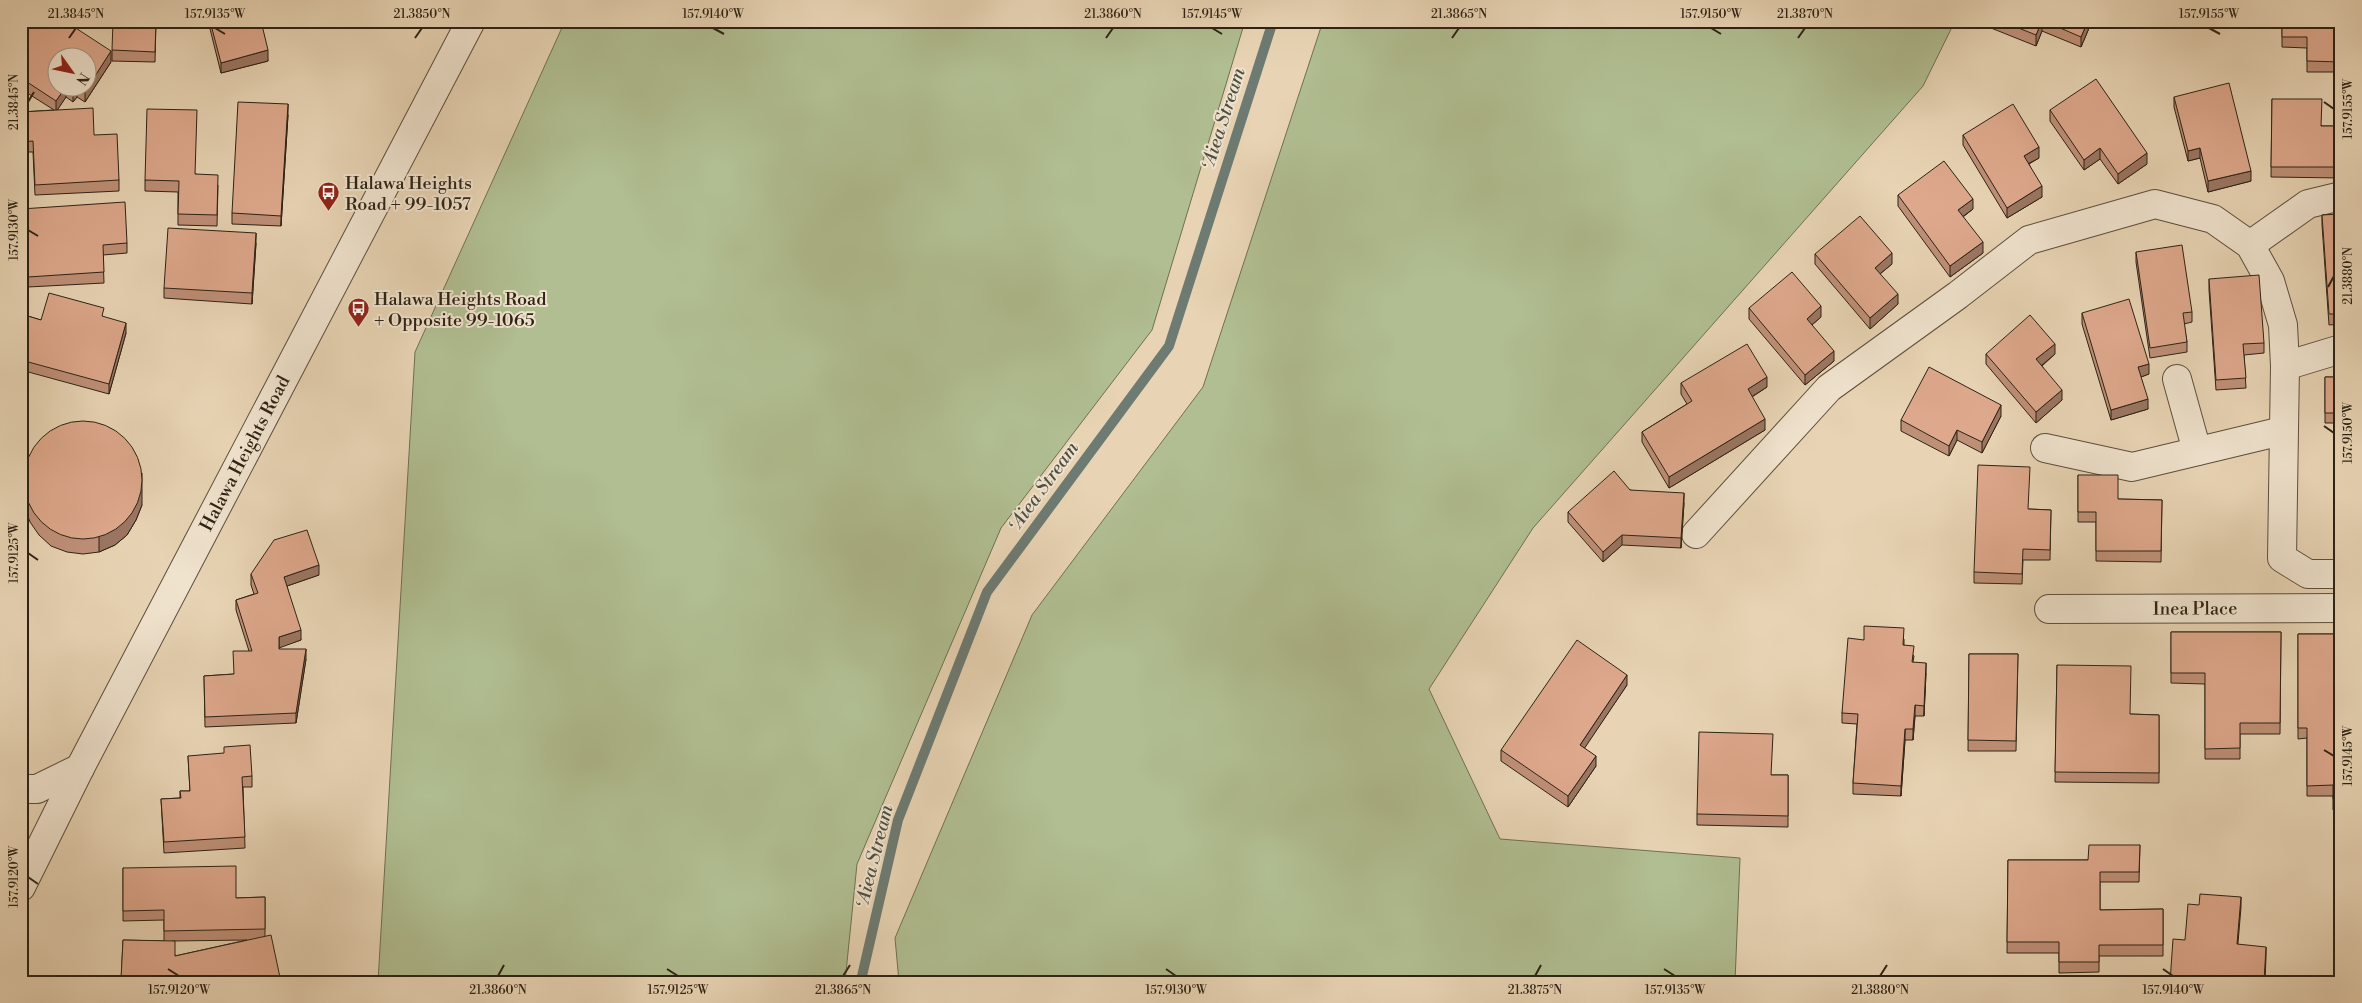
<svg xmlns="http://www.w3.org/2000/svg" width="2362" height="1003" font-family="'Libre Bodoni',serif">
<rect width="100%" height="100%" fill="#e8d4b4"/>
<filter id="stains"><feTurbulence type="fractalNoise" baseFrequency=".004" numOctaves="4"/><feColorMatrix values="0 0 0 0 .2 0 0 0 0 .09 0 0 0 0 .02 0 0 0 .5 -.17"/></filter>
<radialGradient id="worn" r=".72"><stop offset=".6" stop-color="#630" stop-opacity="0"/><stop offset="1" stop-color="#630" stop-opacity=".3"/></radialGradient>
<path fill="#b0be91" stroke="#6e7053" d="M565,21H1245L1152,330L1001,528L857,864L845,982H378L415,352Z
M1323,21H1955L1923,86L1533,528L1429,689L1500,839L1740,858L1735,982H899L895,938L1032,615L1203,387Z"/>
<g fill="none" stroke-linecap="round" stroke-linejoin="round">
<path stroke="#6d7b73" stroke-width="10" d="M863,982L862,976L898,820L987,592L1169,346L1273,21"/>
<defs>
<g id="minor">
<path d="M2250,245L2308,204L2341,196"/>
<path d="M2285,366L2341,349"/>
<path d="M2177,379L2197,451"/>
<path d="M2045,448L2132,467L2282,431"/>
<path d="M1696,534L1829,388L1958,295L2029,240L2155,204L2213,219L2250,245L2270,281L2283,325L2285,366L2282,558L2308,574H2341"/>
<path id="s1" d="M2049,609L2341,608"/>
<path d="M21,789H37L80,768"/>
<path id="s2" d="M21,887L80,768L471,21"/>
</g>
</defs>
<use href="#minor" stroke="#5c4e3d" stroke-width="30"/>
<use href="#minor" stroke="#f0e3ce" stroke-width="28"/>
</g>
<path fill="#bf9078" stroke="#2d2215" fill-rule="evenodd" d="M21,21L111,62L85,102L77,97L73,102L66,97L57,110L94,135L119,180V191L35,195L33,152H21V112L54,110L21,89ZM88,58V88H58Z
M156,21L155,62L112,61V50Z
M208,21H261L268,61L221,73Z
M1991,21H2092L2081,47L2042,31L2036,46L1991,28Z
M2282,21H2341V72H2307V48L2282,47Z
M2174,97L2251,181L2208,192L2200,158L2188,161L2174,107Z
M2272,99L2322,126H2341V178L2271,177Z
M2050,110L2147,164L2118,184L2100,159L2084,170L2050,121Z
M288,115L281,226L232,224V213Z
M1963,135L2039,158L2029,164L2042,197L2007,218L1963,145Z
M196,174L218,185L217,226L178,225V192L145,191V180Z
M1898,195L1973,209L1963,217L1983,253L1950,277L1898,206Z
M21,209L127,243V253L103,255L104,283L28,287L26,260L21,261Z
M2341,214V324L2329,325L2322,225V215Z
M256,243L252,304L164,298V288Z
M2136,252L2192,312V322L2184,324L2187,342V352L2150,358L2136,262Z
M1815,254L1892,264L1880,274L1898,304L1870,329L1815,264Z
M2209,279L2264,343V353L2244,355L2246,388L2216,390L2209,290Z
M1749,308L1821,317L1812,325L1834,361L1805,385L1749,319Z
M2082,313L2149,374L2141,377L2148,409L2111,420L2082,324Z
M21,314L41,320L104,317L126,333L109,394L21,370Z
M1986,354H2055L2042,366L2062,400L2036,423L1986,364Z
M2325,377H2341V423H2325Z
M1681,383L1767,387L1752,397L1765,430L1669,488L1642,442V432L1687,404L1681,394Z
M2001,416L1982,453L1957,440L1949,456L1901,431V420Z
M24,472L142,505L136,520L127,535L115,545L99,552L83,554L67,552L51,546L39,535L30,522L24,505Z
M2078,475L2118,499L2162,500L2161,562L2096,561V522H2078Z
M1630,490L1684,503L1681,548L1622,545L1603,562L1568,522V512Z
M2029,509L2051,510L2050,560H2023L2022,584L1974,583V572Z
M251,574L319,575L287,586L301,640L279,647V649L306,659L296,723L205,727L204,676L234,674L249,651L236,610V600L254,594L251,585Z
M2171,632H2281L2280,734H2240V759H2205V684L2171,683Z
M2298,634H2341V810H2333V796H2307V738L2298,739Z
M1904,639V645L1914,656L1913,662L1926,673L1924,716H1915L1913,740H1905L1901,796L1853,794V783L1857,724L1842,723V713L1864,640Z
M1969,654H2018L2016,751H1968Z
M2057,665L2130,714L2159,715V783L2055,782Z
M1627,685L1584,748L1596,766L1568,807L1501,761V750Z
M188,756L252,776V787H243L245,848L164,853L161,799L180,798V791H190Z
M1772,775H1788V827L1697,825V814Z
M2140,845L2139,882H2100V910L2163,909V956H2099V972L2059,973V953H2007L2008,860H2088Z
M123,868L236,898L265,897V937L281,982H121L123,940L164,941V920L123,921ZM247,940L175,956L172,941Z"/>
<path fill="#9b7662" stroke="#2d2215" d="M2042,21V31L2036,46V35Z
M2088,21H2092L2081,47V37Z
M268,50V61L221,73V63Z
M111,51V62L85,102V91Z
M65,88H66V97L56,112V101Z
M76,88H77V97L73,102V92Z
M288,104V115L281,226V216Z
M2039,147V158L2024,166V156Z
M2100,148V159L2084,170V160Z
M2200,148V158L2188,161V151Z
M2147,153V164L2118,184V174Z
M2251,171V181L2208,192V181Z
M2042,186V197L2007,218V208Z
M1973,199V209L1958,220V210Z
M256,233V243L252,304V293Z
M1983,242V253L1950,277V266Z
M1892,253V264L1875,278V268Z
M1898,294V304L1870,329V318Z
M1821,306V317L1807,329V319Z
M126,323V333L109,394V384Z
M2055,344V354L2036,370V359Z
M1834,351V361L1805,385V375Z
M2149,364V374L2138,378V367Z
M1767,377V387L1748,399V389Z
M2062,390V400L2036,423V412Z
M2148,399V409L2111,420V410Z
M2001,405V416L1982,453V442Z
M1765,419V430L1669,488V477Z
M1957,430V440L1949,456V446Z
M142,473V505L136,520L127,535L115,545L99,552V537Z
M1684,493V503L1681,548V538Z
M1622,535V545L1603,562V552Z
M319,565V575L284,587V577Z
M301,630V640L279,648V637Z
M306,649V659L296,723V713Z
M1926,663V673L1924,716V706Z
M1627,675V685L1580,755V745Z
M1915,705V716L1913,740V729Z
M1905,729V740L1901,796V786Z
M1596,756V766L1568,807V796Z
M2241,897V907L2237,955V944Z
M2266,947V957L2265,982H2264Z"/>
<path fill="#dea88c" stroke="#2d2215" d="M21,21H65L111,51L88,87V58H58V88H65L56,101L21,78V58L26,50L21,47Z
M113,21H156L155,52L112,50Z
M210,21H261L268,50L221,63Z
M2001,21H2042L2036,35Z
M2044,21H2088L2081,37Z
M2282,21H2341V62L2307,61V37H2282Z
M2096,79L2147,153L2118,174L2100,148L2084,160L2050,110Z
M2229,83L2251,171L2208,181L2200,148L2188,151L2174,97Z
M67,88H76L73,92Z
M79,88H87L85,91Z
M2272,99H2322L2321,126H2341V167H2271Z
M238,102L288,104L281,216L232,213Z
M2013,104L2039,147L2024,156L2042,186L2007,208L1963,135Z
M93,108L94,135L117,134L119,180L35,185L33,141L21,142V112Z
M147,109L197,110L195,174L218,175L217,215L178,214L179,181L145,180Z
M1944,161L1973,199L1958,210L1983,242L1950,266L1898,195Z
M125,202L127,243L103,245L104,272L28,277L26,250H21V209Z
M2341,214V314H2329L2322,215Z
M1860,216L1892,253L1875,268L1898,294L1870,318L1815,254Z
M168,228L256,233L252,293L164,288Z
M2182,245L2192,312L2183,313L2187,342L2150,348L2136,252Z
M1792,272L1821,306L1807,319L1834,351L1805,375L1749,308Z
M2259,275L2264,343L2243,344L2246,378L2216,380L2209,279Z
M49,293L104,308L102,316L126,323L109,384L21,360V314L41,320Z
M2129,299L2149,364L2138,367L2148,399L2111,410L2082,313Z
M2030,315L2055,344L2036,359L2062,390L2036,412L1986,354Z
M1747,344L1767,377L1748,389L1765,419L1669,477L1642,432L1692,401L1681,383Z
M1929,367L2001,405L1982,442L1957,430L1949,446L1901,420Z
M2325,377H2341V413H2325Z
M24 480a59 59 0 1 1 118 0a59 59 0 1 1-118 0Z
M1978,465L2030,467L2028,509L2051,510L2050,550L2023,549L2022,574L1974,572Z
M1614,471L1630,490L1684,493L1681,538L1622,535L1603,552L1568,512Z
M2078,475H2118V499L2162,500L2161,551H2096V512H2078Z
M307,530L319,565L284,577L301,630L279,637V649H306L296,713L205,717L204,676L234,674L233,651H252L236,600L258,593L251,574L274,540Z
M1864,626L1904,628L1903,645L1914,646L1912,662L1926,663L1924,706L1915,705L1913,729H1905L1901,786L1853,783L1858,714L1842,713L1848,638L1864,640Z
M2171,632H2281L2280,723H2240V748L2205,749V673H2171Z
M2298,634H2341V799H2333V785L2307,786V728H2298Z
M1577,640L1627,675L1580,745L1596,756L1568,796L1501,750Z
M1969,654H2018L2016,741L1968,740Z
M2057,665L2131,666L2130,714L2159,715V773L2055,772Z
M1699,732L1773,734L1771,775H1788V816L1697,814Z
M250,745L252,776L242,777L245,837L164,842L161,799L181,798L180,791H190L188,756L224,753V747Z
M2089,845H2140L2139,872H2100V910L2163,909V945H2099V962H2059V942H2007L2008,860H2088Z
M236,866V898L265,897V929L164,931V910L123,911V868Z
M2200,894L2241,897L2237,944L2266,947L2264,982H2170L2173,939L2185,940L2188,904L2199,905Z
M271,935L281,982H171V980L121,979L123,940L175,941V956Z"/>
<path fill="none" stroke="#2d2215" stroke-width="2" d="M215,28L225,34M713,28L724,34M1212,28L1222,34M1711,28L1721,34M2209,28L2220,34M69,38L76,28M415,38L422,28M1106,38L1113,28M1452,38L1459,28M1798,38L1805,28M28,102L34,92M2324,102L2334,109M28,230L38,236M2328,287L2334,276M2324,426L2334,433M28,553L38,560M2324,750L2334,756M28,877L38,884M168,969L179,976M667,969L678,976M1166,969L1176,976M1664,969L1675,976M2163,969L2173,976M498,976L504,965M843,976L850,965M1535,976L1541,965M1880,976L1887,965"/>
<defs>
<symbol id="bus-pin" viewBox="-11 -11 22 30"><path d="M0 17L-7.5 6A9.5 9.5 0 1 1 7.5 6Z" fill="#8f2418" stroke="#f0e3ce"/><path d="M-5-6H5V4H4V6H2V4H-2V6H-4V4H-5ZM-3.5-4V0h7V-4ZM-3.5 1.2v1.5H-2V1.2ZM2 1.2v1.5H3.5V1.2Z" fill="#fff"/></symbol>
</defs>
<g fill-rule="evenodd">
<use href="#bus-pin" x="316" y="180" width="25" height="34"/>
<use href="#bus-pin" x="346" y="296" width="25" height="34"/>
</g>
<g text-anchor="middle" dominant-baseline="central" stroke-width="4" stroke-linejoin="round" paint-order="stroke">
<g font-size="18" fill="#2d2215" stroke="#f0e3ce" text-anchor="start">
<text x="345" y="183">Halawa Heights<tspan x="345" dy="21">Road + 99-1057</tspan></text>
<text x="374" y="299">Halawa Heights Road<tspan x="374" dy="21">+ Opposite 99-1065</tspan></text>
</g>
<g font-size="18" fill="#2d2215" stroke="#f0e3ce">
<text stroke="none"><textPath href="#s2" startOffset="488">Halawa Heights Road</textPath></text>
<text stroke="none"><textPath href="#s1" startOffset="146">Inea Place</textPath></text>
</g>
<g font-size="19" font-style="italic" fill="#4d4f44" stroke="#f0e3ce">
<text transform="translate(1223 119) rotate(-72)">ʻAiea Stream</text>
<text transform="translate(1043 487) rotate(-54)">ʻAiea Stream</text>
<text transform="translate(874 857) rotate(-76)">ʻAiea Stream</text>
</g>
</g>
<rect width="2362" height="1003" fill="none" stroke="#e8d4b4" stroke-width="55"/>
<g transform="translate(72 72) rotate(123)"><circle r="24" fill="#f0e3ce" stroke="#a29684"/>
<path d="M0-4L9 19L0 12L-9 19Z" fill="#8f2418"/>
<text y="-8" font-size="14" font-weight="bold" text-anchor="middle" fill="#2d2215">N</text>
</g>
<rect x="28" y="28" width="2306" height="948" fill="none" stroke="#2d2215" stroke-width="2"/>
<g font-size="12" text-anchor="middle" fill="#2d2215">
<text x="76" y="18">21.3845°N</text>
<text x="215" y="18">157.9135°W</text>
<text x="422" y="18">21.3850°N</text>
<text x="713" y="18">157.9140°W</text>
<text x="1113" y="18">21.3860°N</text>
<text x="1212" y="18">157.9145°W</text>
<text x="1459" y="18">21.3865°N</text>
<text x="1711" y="18">157.9150°W</text>
<text x="1805" y="18">21.3870°N</text>
<text x="2209" y="18">157.9155°W</text>
<text transform="translate(14 102) rotate(-90)" y="4">21.3845°N</text>
<text transform="translate(2348 109) rotate(-90)" y="4">157.9155°W</text>
<text transform="translate(14 230) rotate(-90)" y="4">157.9130°W</text>
<text transform="translate(2348 276) rotate(-90)" y="4">21.3880°N</text>
<text transform="translate(2348 433) rotate(-90)" y="4">157.9150°W</text>
<text transform="translate(14 553) rotate(-90)" y="4">157.9125°W</text>
<text transform="translate(2348 756) rotate(-90)" y="4">157.9145°W</text>
<text transform="translate(14 877) rotate(-90)" y="4">157.9120°W</text>
<text x="179" y="994">157.9120°W</text>
<text x="498" y="994">21.3860°N</text>
<text x="678" y="994">157.9125°W</text>
<text x="843" y="994">21.3865°N</text>
<text x="1176" y="994">157.9130°W</text>
<text x="1535" y="994">21.3875°N</text>
<text x="1675" y="994">157.9135°W</text>
<text x="1880" y="994">21.3880°N</text>
<text x="2173" y="994">157.9140°W</text>
</g>
<rect width="100%" height="100%" filter="url(#stains)"/>
<rect width="100%" height="100%" fill="url(#worn)"/>
</svg>
